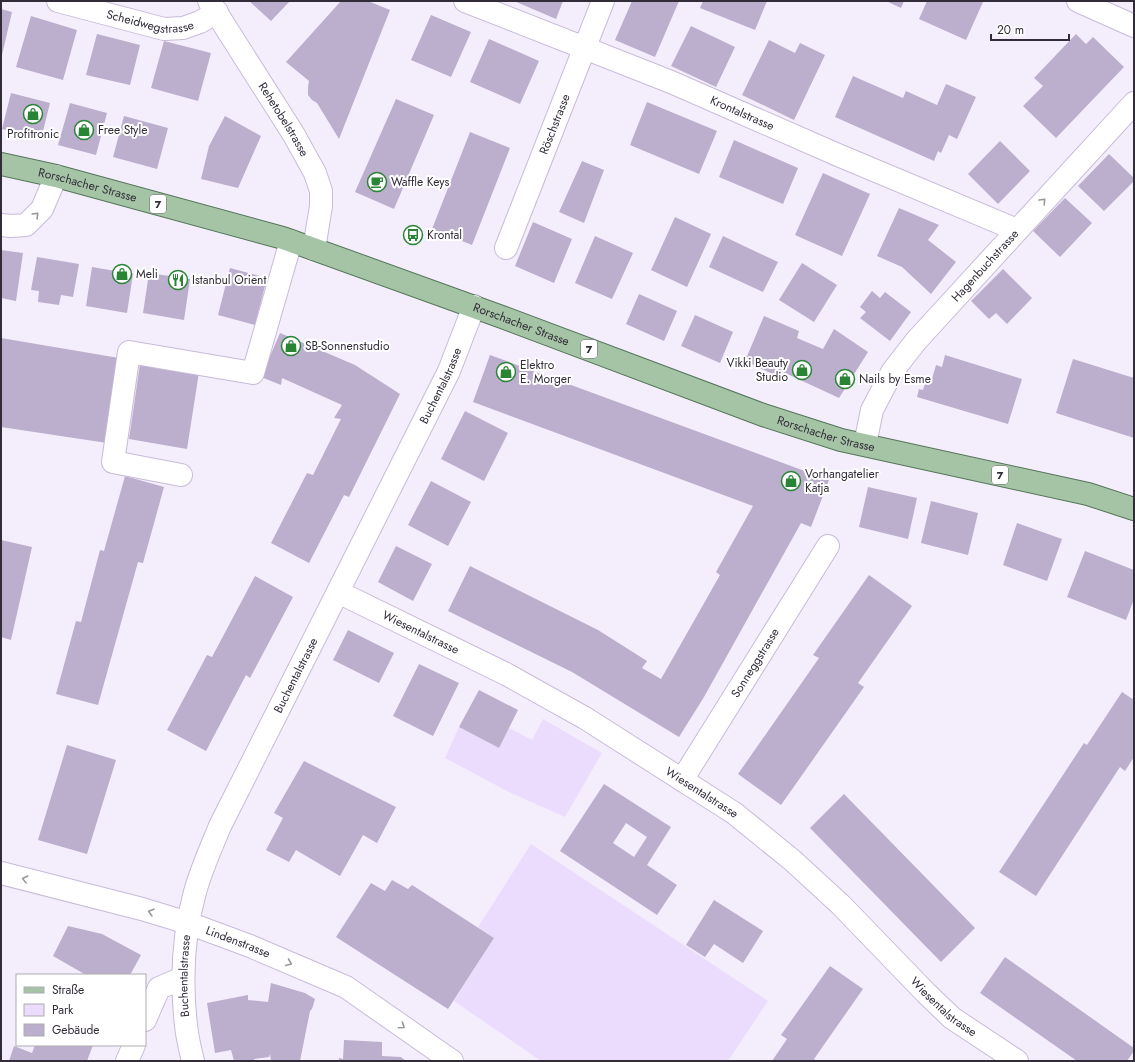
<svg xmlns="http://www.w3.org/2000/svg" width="1135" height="1062" font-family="Jost,sans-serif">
<rect width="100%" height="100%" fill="#f4eefc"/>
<path fill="#ebdcfd" d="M543,719L602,753L565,817L509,792L445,758L459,727L499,748L509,728L532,740Z
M531,844L768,1001L728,1061H541L454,1001L494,938L478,927Z"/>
<path fill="#bcaecd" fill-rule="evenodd" d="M249,1H290L271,21Z
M341,1H368L390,10L339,139L317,103L312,100L308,95V87L309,81L286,62Z
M514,1H563L556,19Z
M632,1H679L655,57L615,40Z
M703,1H767L755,30L700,8Z
M886,1H904L901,8Z
M927,1H981L983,2L966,40L919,19Z
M1,9L12,12L2,55H1Z
M431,15L471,32L451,77L411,60Z
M31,16L77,30L63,80L16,67Z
M691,26L735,47L716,87L671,66Z
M97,34L140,45L130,85L86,75Z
M1076,34L1086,44L1093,37L1124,67L1056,138L1023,106L1043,86L1034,78Z
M489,39L539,61L520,104L470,82Z
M769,40L795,53L800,43L825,55L794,120L742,95Z
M164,41L211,53L198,101L151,88Z
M853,76L903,98L906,91L937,105L946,84L976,97L957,139L949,135L941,153L938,151L934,161L835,117Z
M11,93L50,103L41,139L2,129Z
M396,99L434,115L394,209L355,192Z
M647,102L717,131L699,174L630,145Z
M70,103L107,113L96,155L58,145Z
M124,116L168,128L157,169L113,157Z
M225,116L261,136L238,188L201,179L209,146Z
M470,132L510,148L472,245L432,229Z
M734,140L798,168L783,204L719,177Z
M1000,141L1030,171L998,204L968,174Z
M1109,154L1134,178V181L1104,211L1078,186Z
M582,161L604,170L584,223L559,212Z
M823,173L870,194L842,256L795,235Z
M1065,198L1092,223L1060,257L1033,231Z
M899,208L939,225L928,240L956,262L931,294L902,267L877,256Z
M675,217L711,234L687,287L651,270Z
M533,222L572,239L554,283L515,266Z
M595,236L633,253L612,299L575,283Z
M723,236L778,262L763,292L709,267Z
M1,250L23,253L16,301L1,298Z
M37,257L79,264L73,297L61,295L59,305L38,302L39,291L31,290Z
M802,263L837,285L814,322L779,300Z
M92,267L133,274L127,313L86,306Z
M230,268L267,278L255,325L218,315Z
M1003,269L1032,298L1007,324L996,313L989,319L971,301Z
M149,273L190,279L184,320L143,313Z
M872,291L880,298L885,292L911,312L890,341L860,318L866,312L860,307Z
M639,294L677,311L664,341L626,324Z
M695,315L733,332L720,363L681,346Z
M764,316L799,331L797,338L823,349L834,329L868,352L839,398L783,372L779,377L745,361Z
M280,333L355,365L400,394L349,497L344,495L309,563L271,543L307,473L313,475L341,419L334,418L342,405L282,378L281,385L261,377Z
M1,338L119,358L107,443L1,427Z
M490,355L829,480L811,527L801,523L704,697L679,737L572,672L448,611L470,566L598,630L647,661L642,668L661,679L720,575L716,572L753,506L473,402Z
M945,355L1022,379L1008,424L917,397L919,389L923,390L927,377L932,379L936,365L942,367Z
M141,357L200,366L187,449L129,439Z
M1073,359L1134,378V438L1056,413Z
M465,411L508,433L484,481L441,459Z
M125,476L164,487L143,563L138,562L98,705L56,694L76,621L81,622L100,550L104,551Z
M431,481L471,502L448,546L408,525Z
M868,487L917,498L908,539L859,527Z
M931,501L978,513L968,555L921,543Z
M1017,523L1062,539L1047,581L1003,565Z
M1,540L32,547L11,640L1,637Z
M396,546L432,564L413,601L378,582Z
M1085,551L1134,570V599L1126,620L1067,597Z
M869,575L912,606L858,683L864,687L781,805L738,774L819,658L813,655Z
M255,576L293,597L250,678L246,675L206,751L167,730L207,655L212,657Z
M348,630L394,653L379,683L333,660Z
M419,664L459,683L433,736L393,716Z
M479,690L518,710L499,748L459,727Z
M1122,692L1134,700V757L1125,771L1120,767L1036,896L999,872L1084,743L1087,745Z
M67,745L116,760L87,854L38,840Z
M304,761L396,807L377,843L363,835L340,876L296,850L289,862L266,850L283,818L274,813Z
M604,784L671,827L647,865L677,885L657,915L560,851ZM626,823L647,837L634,857L613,843Z
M844,794L975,928L941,962L810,828Z
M392,880L408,889L412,885L494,938L448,1009L336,937L371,883L385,891Z
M714,900L763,931L743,963L714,944L705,957L686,945Z
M68,926L102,934L141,955L130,975H86L53,956Z
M1005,957L1134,1048V1051L1127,1061H1077L980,993Z
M830,966L863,989L814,1059L817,1061H772L787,1039L781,1035Z
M271,983L305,993L315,999L312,1009L310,1011L300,1061H271L270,1054L269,1057L254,1059L255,1061H234L231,1050L215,1053L207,1003L248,995V1000L268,1002Z
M344,1040L382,1042V1056L401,1057L406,1061H339V1058L343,1059Z
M35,1045H93L87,1061H9L14,1046L32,1053Z"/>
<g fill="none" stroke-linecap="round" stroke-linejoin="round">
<defs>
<g id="minor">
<path id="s1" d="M58,1L164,29L183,28L200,22L217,12"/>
<path id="s2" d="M209,1L294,135L315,173L321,191V206L314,249"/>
<path id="s3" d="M465,1L671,82L838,155L1017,230"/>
<path d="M1078,1L1134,26"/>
<path d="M1,225L11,226L26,225L42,209L56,176"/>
<path id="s4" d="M506,248L603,1"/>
<path id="s5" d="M865,444L872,410L892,372L916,341L1134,103"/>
<path d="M181,475L113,462L129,352L253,373L291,241"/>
<path id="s6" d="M338,592L506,674L585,718L734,813L792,860L841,905L926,993L952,1018L1017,1061"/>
<path id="s7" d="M682,780L828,546"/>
<path id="s8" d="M1,873L142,909L188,923L250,946L346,987L452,1061"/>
<path d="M145,1020L159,988L183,978"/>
<path d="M127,1061L134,1045"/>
<path id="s9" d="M193,1061C190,1049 187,1037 186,1025C181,981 183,935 195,892C201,870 211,848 220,826L449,371L474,306"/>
</g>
<g id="major">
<path id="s10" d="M1,164L56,176L283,238L502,317L763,415L841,440L1088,494L1134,509"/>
</g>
</defs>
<use href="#minor" stroke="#c8bad9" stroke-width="24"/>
<use href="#major" stroke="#547558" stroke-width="24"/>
<use href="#minor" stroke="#fff" stroke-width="22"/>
<use href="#major" stroke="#a4c4a5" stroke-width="22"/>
</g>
<defs><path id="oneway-chevron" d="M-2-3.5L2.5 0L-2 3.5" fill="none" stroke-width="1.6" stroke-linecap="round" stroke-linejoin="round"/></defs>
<g stroke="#98969c">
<use href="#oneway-chevron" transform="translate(1043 201) rotate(-47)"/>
<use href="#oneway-chevron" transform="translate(36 215) rotate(-45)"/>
<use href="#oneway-chevron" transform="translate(25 879) rotate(-166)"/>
<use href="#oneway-chevron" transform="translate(151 912) rotate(-164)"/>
<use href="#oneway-chevron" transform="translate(289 963) rotate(23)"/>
<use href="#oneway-chevron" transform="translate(402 1026) rotate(35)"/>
</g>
<defs>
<symbol id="shop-ring" viewBox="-11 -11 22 22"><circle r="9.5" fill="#fff" stroke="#2a8435" stroke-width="1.5"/><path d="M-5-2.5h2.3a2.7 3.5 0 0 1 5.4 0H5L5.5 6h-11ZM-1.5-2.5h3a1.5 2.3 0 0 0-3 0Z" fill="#2a8435"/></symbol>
<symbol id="cafe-ring" viewBox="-11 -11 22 22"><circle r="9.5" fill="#fff" stroke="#2a8435" stroke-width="1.5"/><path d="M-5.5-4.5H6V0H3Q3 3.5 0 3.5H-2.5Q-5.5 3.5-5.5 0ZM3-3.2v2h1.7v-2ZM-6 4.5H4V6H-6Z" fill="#2a8435"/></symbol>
<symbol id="bus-ring" viewBox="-11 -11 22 22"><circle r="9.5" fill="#fff" stroke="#2a8435" stroke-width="1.5"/><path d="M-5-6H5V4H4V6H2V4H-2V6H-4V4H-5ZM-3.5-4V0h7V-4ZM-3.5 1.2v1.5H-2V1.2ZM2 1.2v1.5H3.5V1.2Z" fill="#2a8435"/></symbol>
<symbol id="restaurant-ring" viewBox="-11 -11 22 22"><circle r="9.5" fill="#fff" stroke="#2a8435" stroke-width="1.5"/><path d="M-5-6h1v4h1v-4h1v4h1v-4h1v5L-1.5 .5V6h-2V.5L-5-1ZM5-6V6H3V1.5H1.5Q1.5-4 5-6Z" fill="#2a8435"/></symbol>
</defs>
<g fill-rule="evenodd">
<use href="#shop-ring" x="22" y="103" width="22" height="22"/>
<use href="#shop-ring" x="73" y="119" width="22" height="22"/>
<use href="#cafe-ring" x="366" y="171" width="22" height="22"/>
<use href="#bus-ring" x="402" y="224" width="22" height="22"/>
<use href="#shop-ring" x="111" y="263" width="22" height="22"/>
<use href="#restaurant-ring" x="167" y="269" width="22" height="22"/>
<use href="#shop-ring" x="280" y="335" width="22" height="22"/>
<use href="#shop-ring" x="791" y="359" width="22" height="22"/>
<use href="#shop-ring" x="495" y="361" width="22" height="22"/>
<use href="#shop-ring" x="834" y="368" width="22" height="22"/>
<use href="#shop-ring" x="780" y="470" width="22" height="22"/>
</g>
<g text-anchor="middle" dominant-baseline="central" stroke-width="4" stroke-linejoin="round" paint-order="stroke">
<g fill="#fff" stroke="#706b74" stroke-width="1">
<rect x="150" y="195" width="16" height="18" rx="3"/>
<rect x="581" y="340" width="16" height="18" rx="3"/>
<rect x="992" y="466" width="16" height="18" rx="3"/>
</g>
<g font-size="11" font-weight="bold" fill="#322c39">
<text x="158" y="204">7</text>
<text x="589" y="349">7</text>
<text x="1000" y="475">7</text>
</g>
<g font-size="12" fill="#322c39" stroke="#fff">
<text stroke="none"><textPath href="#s1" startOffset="95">Scheidwegstrasse</textPath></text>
<text stroke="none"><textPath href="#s3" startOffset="299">Krontalstrasse</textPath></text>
<text stroke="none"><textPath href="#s2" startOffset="140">Rehetobelstrasse</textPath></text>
<text stroke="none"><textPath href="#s4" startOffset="133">Röschstrasse</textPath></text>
<text stroke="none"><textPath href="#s10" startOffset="89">Rorschacher Strasse</textPath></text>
<text stroke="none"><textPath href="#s5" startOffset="219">Hagenbuchstrasse</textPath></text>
<text stroke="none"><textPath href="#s10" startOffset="545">Rorschacher Strasse</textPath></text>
<text stroke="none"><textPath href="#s9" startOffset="734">Buchentalstrasse</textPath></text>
<text stroke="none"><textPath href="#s10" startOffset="869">Rorschacher Strasse</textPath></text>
<text stroke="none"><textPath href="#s6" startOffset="92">Wiesentalstrasse</textPath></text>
<text stroke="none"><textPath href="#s7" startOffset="138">Sonneggstrasse</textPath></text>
<text stroke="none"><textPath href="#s9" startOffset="410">Buchentalstrasse</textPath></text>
<text stroke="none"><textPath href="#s6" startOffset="416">Wiesentalstrasse</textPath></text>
<text stroke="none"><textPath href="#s8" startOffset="247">Lindenstrasse</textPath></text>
<text stroke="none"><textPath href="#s9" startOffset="86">Buchentalstrasse</textPath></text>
<text stroke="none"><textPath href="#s6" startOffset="740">Wiesentalstrasse</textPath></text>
</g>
<g font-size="12" fill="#322c39" stroke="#fff" text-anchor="start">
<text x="98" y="130">Free Style</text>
<text x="33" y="134" text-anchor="middle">Profitronic</text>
<text x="391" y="182">Waffle Keys</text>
<text x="427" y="235">Krontal</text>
<text x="136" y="274">Meli</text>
<text x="192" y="280">Istanbul Orient</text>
<text x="305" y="346">SB-Sonnenstudio</text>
<text x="788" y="363" text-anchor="end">Vikki Beauty<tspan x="788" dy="14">Studio</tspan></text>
<text x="520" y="365">Elektro<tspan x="520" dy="14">E. Morger</tspan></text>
<text x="859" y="379">Nails by Esme</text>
<text x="805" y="474">Vorhangatelier<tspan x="805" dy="14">Katja</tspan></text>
</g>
</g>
<rect width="1135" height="1062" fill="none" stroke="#322c39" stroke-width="4"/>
<rect x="16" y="974" width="130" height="72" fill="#ffffff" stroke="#adabb0"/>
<rect x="24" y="987" width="20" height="6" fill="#a4c4a5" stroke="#adabb0"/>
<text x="52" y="994" font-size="12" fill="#322c39">Straße</text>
<rect x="24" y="1004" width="20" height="12" fill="#ebdcfd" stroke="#adabb0"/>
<text x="52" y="1014" font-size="12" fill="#322c39">Park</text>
<rect x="24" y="1024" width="20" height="12" fill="#bcaecd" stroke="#adabb0"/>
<text x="52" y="1034" font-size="12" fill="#322c39">Gebäude</text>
<path d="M991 34v6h78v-6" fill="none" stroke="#322c39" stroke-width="2"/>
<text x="997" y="34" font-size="12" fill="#322c39" stroke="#ffffff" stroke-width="3" paint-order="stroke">20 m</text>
</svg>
